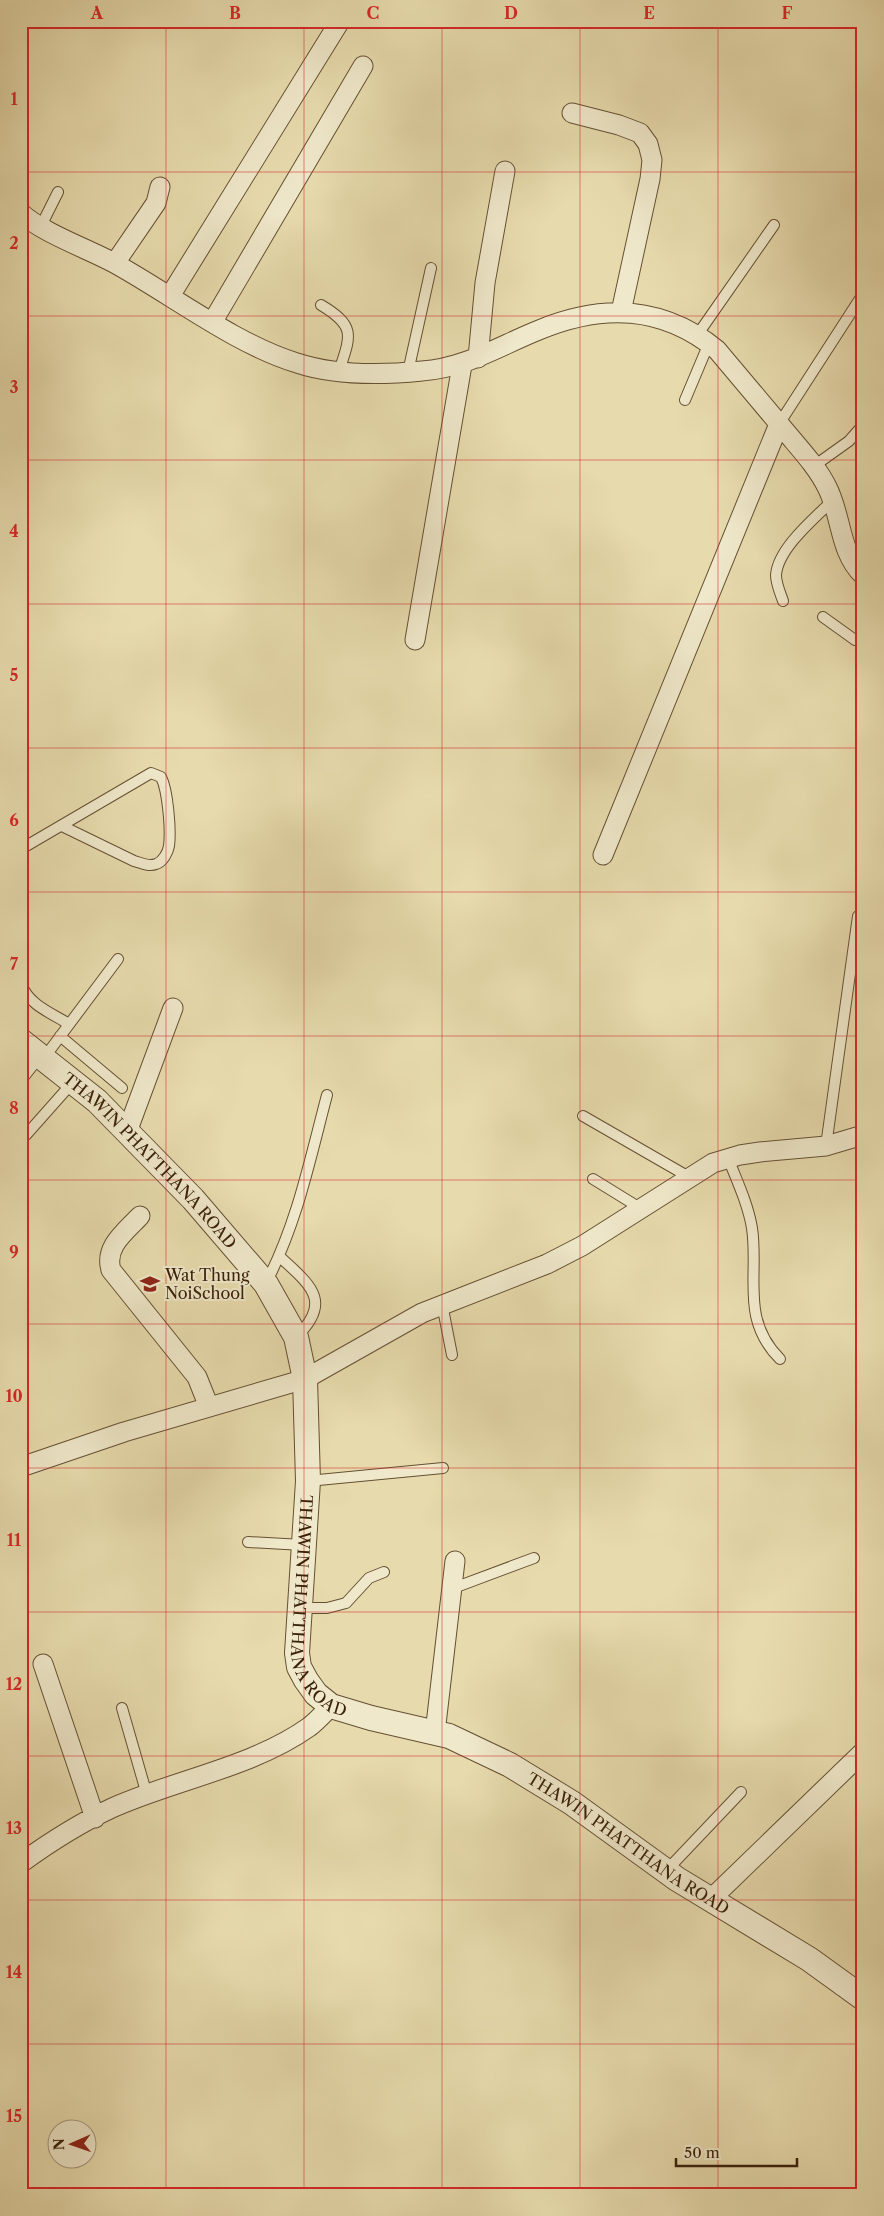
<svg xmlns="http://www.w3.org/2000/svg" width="884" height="2216" font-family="'Libre Caslon Text',serif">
<rect width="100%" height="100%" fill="#e7dbad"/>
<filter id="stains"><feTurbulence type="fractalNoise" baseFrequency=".004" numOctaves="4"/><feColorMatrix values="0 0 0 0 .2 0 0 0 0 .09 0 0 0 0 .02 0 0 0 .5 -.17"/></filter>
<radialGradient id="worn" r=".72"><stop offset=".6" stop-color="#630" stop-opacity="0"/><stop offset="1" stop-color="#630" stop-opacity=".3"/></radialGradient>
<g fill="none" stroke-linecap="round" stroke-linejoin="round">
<defs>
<path id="service" d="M41,226L58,192
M321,305C356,326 351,335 339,371
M698,334L774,225
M408,372L431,268
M685,400L709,343
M779,424L863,294
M814,466L849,441L863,425
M783,601C780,592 776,584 776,575C778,548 815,518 833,500
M823,617L855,640L863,641
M21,849L151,773L161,777C168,791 171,830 169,846C168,852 163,862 156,864C149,867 141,863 134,861L62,826
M21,984C29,1005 51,1013 69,1024
M60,1036L122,1088
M44,1058L118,959
M583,1116L689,1177
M26,1135L73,1082
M826,1146L858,916
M728,1158C737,1181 748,1204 752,1228C759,1276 740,1319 780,1359
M593,1179L640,1208
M280,1257C309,1284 334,1301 296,1337
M266,1283C297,1224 310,1159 327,1095
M442,1304L452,1355
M308,1481L443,1468
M248,1542L303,1545
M451,1589L534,1558
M300,1608H327L346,1603L369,1578L384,1572
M122,1708L147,1795
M666,1871L741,1792"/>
<path id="minor" d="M572,113L619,125L640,133L648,144L652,160L650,179L621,312
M21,213C41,232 88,249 114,263C172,295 235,344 297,363C336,376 382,375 422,371C465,368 499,346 539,330C602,304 662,305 717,350C740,377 763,405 786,432C801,450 817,467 827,487C842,516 839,552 863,575
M115,263L156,203L160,187
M170,296L340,21
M213,321L363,66
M478,358L485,283L505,171
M415,640L462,365
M603,855L779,424
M21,1073L37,1053
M127,1132L173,1008
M140,1216C125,1232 104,1247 111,1270L197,1377L209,1407
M21,1467L124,1432L305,1379L422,1313L547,1264L582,1246L713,1163L740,1155L760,1152L826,1146L863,1135
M43,1664L95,1818
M435,1733L455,1561
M21,1863C50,1842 80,1823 112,1808C174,1780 253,1767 309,1727C317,1721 324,1713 331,1706
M710,1900L863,1752"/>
<g id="tertiary">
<path id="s1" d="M21,1041L97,1101L193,1199L266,1284L296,1337L305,1379L308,1481L297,1653L299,1667L306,1680L316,1694L331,1706L371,1718L449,1736L510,1765L572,1803L677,1879L809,1959L863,1998"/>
</g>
</defs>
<use href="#service" stroke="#655032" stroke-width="12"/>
<use href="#minor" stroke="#655032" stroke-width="21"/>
<use href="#tertiary" stroke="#655032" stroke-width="26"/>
<use href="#service" stroke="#efe8ca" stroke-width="10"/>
<use href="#minor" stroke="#efe8ca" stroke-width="19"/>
<use href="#tertiary" stroke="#efe8ca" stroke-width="24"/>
</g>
<path fill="none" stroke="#d62828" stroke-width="1" stroke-opacity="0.55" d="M166,21V2195M304,21V2195M442,21V2195M580,21V2195M718,21V2195M21,172H863M21,316H863M21,460H863M21,604H863M21,748H863M21,892H863M21,1036H863M21,1180H863M21,1324H863M21,1468H863M21,1612H863M21,1756H863M21,1900H863M21,2044H863"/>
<defs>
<symbol id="school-bare" viewBox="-9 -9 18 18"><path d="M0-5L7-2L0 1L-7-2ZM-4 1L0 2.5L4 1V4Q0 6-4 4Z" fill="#8f2418" stroke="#efe8ca" stroke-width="2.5" paint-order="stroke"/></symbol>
</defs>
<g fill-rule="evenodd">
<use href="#school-bare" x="136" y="1270" width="28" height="28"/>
</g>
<g text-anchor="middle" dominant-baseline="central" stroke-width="4" stroke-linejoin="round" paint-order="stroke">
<g font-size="16" fill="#3a2109" stroke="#efe8ca">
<text stroke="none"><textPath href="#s1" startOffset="176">THAWIN PHATTHANA ROAD</textPath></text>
<text stroke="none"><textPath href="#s1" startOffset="686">THAWIN PHATTHANA ROAD</textPath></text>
<text stroke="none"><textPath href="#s1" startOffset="1121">THAWIN PHATTHANA ROAD</textPath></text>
</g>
<g font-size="16" fill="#3a2109" stroke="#efe8ca" text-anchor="start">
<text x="165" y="1275">Wat Thung<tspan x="165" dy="18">NoiSchool</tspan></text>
</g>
</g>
<rect width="884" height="2216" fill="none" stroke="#e7dbad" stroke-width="55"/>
<g transform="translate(72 2144) rotate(268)"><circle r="24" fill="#efe8ca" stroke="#a7987d"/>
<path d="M0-4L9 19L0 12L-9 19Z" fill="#8f2418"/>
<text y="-8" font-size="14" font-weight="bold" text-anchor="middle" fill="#3a2109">N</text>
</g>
<path d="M676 2158v8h121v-8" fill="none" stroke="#3a2109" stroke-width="2.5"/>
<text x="684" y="2158" font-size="15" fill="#3a2109" stroke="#efe8ca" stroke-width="4" paint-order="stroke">50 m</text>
<rect x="28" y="28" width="828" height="2160" fill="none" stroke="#d62828" stroke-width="2"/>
<g font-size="16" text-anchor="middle" font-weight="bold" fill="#d62828">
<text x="97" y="19">A</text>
<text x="235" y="19">B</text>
<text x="373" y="19">C</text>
<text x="511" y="19">D</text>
<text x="649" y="19">E</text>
<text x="787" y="19">F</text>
<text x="14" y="105">1</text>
<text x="14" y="249">2</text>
<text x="14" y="393">3</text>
<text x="14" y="537">4</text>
<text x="14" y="681">5</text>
<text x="14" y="826">6</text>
<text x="14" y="970">7</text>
<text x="14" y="1114">8</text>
<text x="14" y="1258">9</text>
<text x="14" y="1402">10</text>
<text x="14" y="1546">11</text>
<text x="14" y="1690">12</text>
<text x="14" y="1834">13</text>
<text x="14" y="1978">14</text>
<text x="14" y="2122">15</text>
</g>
<rect width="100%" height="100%" filter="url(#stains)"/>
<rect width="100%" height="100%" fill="url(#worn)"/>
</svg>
